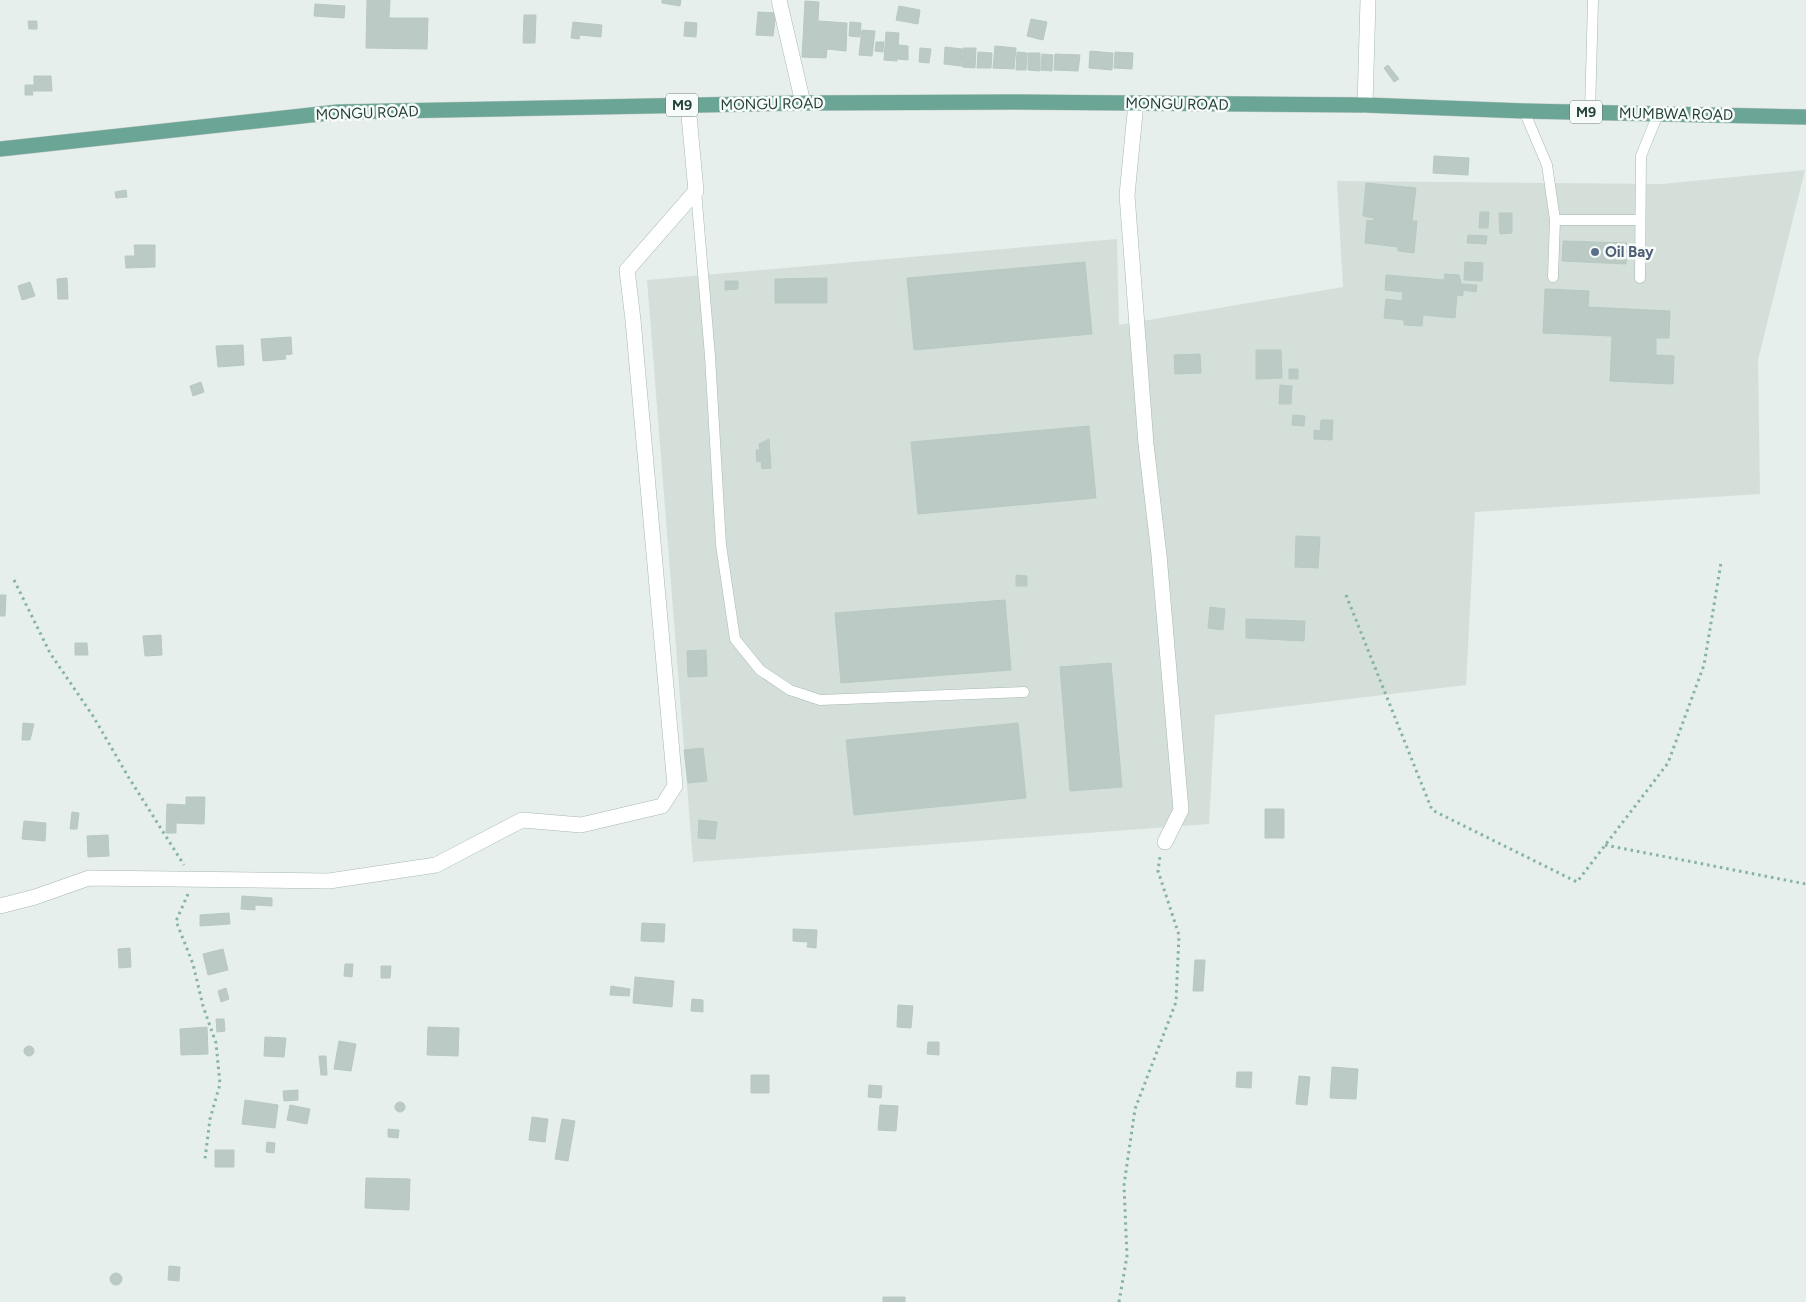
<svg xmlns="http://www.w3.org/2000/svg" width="1806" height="1302" font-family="Figtree,sans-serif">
<rect width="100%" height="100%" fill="#e6efeb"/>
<path fill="#d4dfda" d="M1805,170L1758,360L1760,494L1475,512L1466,685L1215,715L1209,824L693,862L647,280L1117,239L1119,325L1343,287L1337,181L1662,184Z"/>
<path fill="#bbcac4" stroke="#b8c9c2" d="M367,0H390L389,18H428L427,49L366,48Z
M662,0H681L680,6L662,3Z
M805,1L819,2L818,21L847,23L846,51L827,49L826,58L802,57Z
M315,4L345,6L344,18L314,16Z
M899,6L920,10L918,24L896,20Z
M758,12L776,13L773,36L756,35Z
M524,15H536L535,43H523Z
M1031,19L1047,22L1043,40L1027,36Z
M28,21H37V29H29Z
M573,22L602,25L601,37L580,35L579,39L571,38Z
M685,22L697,23L696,37L684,36Z
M850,22L861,23L860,37L849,36Z
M862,30L875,31L872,56L859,55Z
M886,32L899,33L897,61L884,60Z
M876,42H884L883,52L875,51Z
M899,45L908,46V60L898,59Z
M995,46L1016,48L1014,69L993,68Z
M945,47L962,49L961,66L944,64Z
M920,48L931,49L929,63L919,62Z
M963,48H976L975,68L962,67Z
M1090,51L1113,53L1112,70L1089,68Z
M978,52L992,53L991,68H977Z
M1017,52L1027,53L1026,70H1016Z
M1115,52L1133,53L1132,69L1114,68Z
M1028,53H1040V71L1028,70Z
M1042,54L1053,55L1052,71L1041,70Z
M1055,54L1080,55L1078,71L1054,70Z
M1388,65L1399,79L1394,82L1384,68Z
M34,76H51L52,91H32L33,95H25V85H34Z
M1434,156L1469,158L1468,175L1433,173Z
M1366,183L1416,188L1412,221H1417L1414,253L1398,251V247L1365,243L1367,220L1373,221L1374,218L1363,216Z
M126,190L127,197L116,198L115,192Z
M1480,212H1489L1488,228H1479Z
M1499,213H1512V233L1500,234Z
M1468,235L1487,236L1486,244L1467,243Z
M1563,241L1627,243L1626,264L1562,261Z
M134,245H155V267L126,268L125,256H135Z
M1085,262L1092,334L914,350L907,278Z
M1465,262L1483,263L1482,281L1464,280Z
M1445,274L1459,275L1461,284L1477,285L1476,292L1463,290V296L1457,295L1455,318L1423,315L1422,326L1404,325V320L1384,318L1386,299L1402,301L1403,292L1385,290L1386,275L1444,280Z
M67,278L68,299H58L57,279Z
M827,278V303H775V279Z
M725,281H738V289L725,290Z
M30,282L35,296L22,300L18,286Z
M1545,289L1589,291L1588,307L1670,311L1669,338H1656V355L1674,356L1673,384L1610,381L1612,336L1543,333Z
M291,337L292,354L285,355L286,359L263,361L261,339Z
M243,345L244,365L218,367L216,346Z
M1256,350H1281L1282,378L1256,379Z
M1200,354L1201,373L1175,374L1174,355Z
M1289,369H1298V379H1289Z
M201,382L204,392L193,396L190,386Z
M1280,385L1292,386L1291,404H1279Z
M1293,415L1305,416L1304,426L1292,425Z
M1321,420H1333L1332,440L1314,439V430L1320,431Z
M1089,426L1096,498L918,514L911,442Z
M769,439L771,468L762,469L761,461L757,462L756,450H760L759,444Z
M1296,536L1320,537L1318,568L1295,567Z
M1016,575L1027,576V586H1016Z
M0,595H6L5,616H0Z
M1005,600L1011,670L841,683L835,613Z
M1210,607L1225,609L1223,630L1208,628Z
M1246,619L1305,621L1304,641L1246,638Z
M161,635L162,655L145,656L143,636Z
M75,643H87L88,655H75Z
M706,650L707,676L688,677L687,651Z
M1111,663L1122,787L1070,791L1060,667Z
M23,723L34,724L30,740H22Z
M1018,723L1026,798L854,815L846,740Z
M703,748L707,781L688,783L684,750Z
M186,797H205L204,824L176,823V833H166L167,804L186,805Z
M1265,809H1284V838H1265Z
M72,812L79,813L77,829H70Z
M699,820L717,822L715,839L698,838Z
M24,821L46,823L45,841L22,839Z
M108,835L109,856L88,857L87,836Z
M242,896L272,898V906L255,905V910L241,909Z
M229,913L230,924L200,926V915Z
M642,923L665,924L664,942L641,941Z
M793,929L817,930L816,948L807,947L808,942L793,941Z
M130,948L131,967L119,968L118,949Z
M223,949L228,970L208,975L203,954Z
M1195,960H1205L1203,991H1193Z
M345,964H353L352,977L344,976Z
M381,966H391L390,978H381Z
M635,977L674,981L672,1007L633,1003Z
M611,986L630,989L629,996L610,995Z
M226,988L229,999L221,1002L218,991Z
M692,999L703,1000V1012L691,1011Z
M898,1005L913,1006L911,1028L897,1027Z
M216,1019H224L225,1031L217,1032Z
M207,1027L208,1054L181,1055L180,1029Z
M428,1027L459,1028L458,1056L427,1055Z
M265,1037L286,1038L284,1057L264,1056Z
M339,1041L356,1044L351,1071L334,1069Z
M928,1042H939V1055L927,1054Z
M24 1051a5 5 0 1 1 10 0a5 5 0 1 1-10 0Z
M319,1056H326L327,1075H321Z
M1332,1067L1358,1069L1356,1099L1330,1098Z
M1237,1072H1252L1251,1088L1236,1087Z
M751,1075H769V1093H751Z
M1299,1076L1310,1077L1307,1105L1296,1104Z
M869,1085L882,1086L881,1098L868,1097Z
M298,1090V1100L284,1101L283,1091Z
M245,1100L278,1105L275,1128L242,1124Z
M395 1107a5 5 0 1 1 10 0a5 5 0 1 1-10 0Z
M290,1105L310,1109L307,1124L287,1120Z
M880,1105L898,1106L896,1131L878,1130Z
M532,1117L548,1119L545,1142L529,1140Z
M562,1119L575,1121L568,1161L555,1159Z
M388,1129L399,1130L398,1138L388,1137Z
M267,1142L275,1143L274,1153L266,1152Z
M215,1150H234V1167H215Z
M366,1178L410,1179L409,1210L365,1208Z
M169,1266L180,1267L179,1281L168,1280Z
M110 1279a6 6 0 1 1 12 0a6 6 0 1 1-12 0Z
M883,1297H905V1302H883Z"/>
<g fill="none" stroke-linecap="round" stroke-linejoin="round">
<defs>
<path id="lane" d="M1524,111L1547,165L1555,220L1553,277
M1590,112L1593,0
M696,191L710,356L721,545L735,639L760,670L790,690L820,700L1024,692
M1555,220H1640
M1640,278L1641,156L1658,114"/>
<path id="street" d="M779,0L803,103
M1136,103L1127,195L1146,444L1159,555L1181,810L1165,842
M0,906L35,897L89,878L329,881L436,865L522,820L581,825L662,806L675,786L633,320L627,270L696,191L688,105"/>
<path id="secondary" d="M1365,105L1368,0"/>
<path id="primary" d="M0,149L338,112L803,103L1015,102L1365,105L1524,111L1806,117"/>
</defs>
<use href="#lane" stroke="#a8b8b2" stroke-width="11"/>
<use href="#street" stroke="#a8b8b2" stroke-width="16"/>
<use href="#secondary" stroke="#a4bbb3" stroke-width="16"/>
<use href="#primary" stroke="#c2cac8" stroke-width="16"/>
<path stroke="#86b3a5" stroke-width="3" stroke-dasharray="2.5 4" stroke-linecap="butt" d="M14,580L50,653L93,716L129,778L184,865
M1346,595L1432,810L1577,882L1668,763L1704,665L1721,563
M1605,845L1806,884
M188,894L176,921L193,964L203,1006L216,1043L220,1084L210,1119L205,1159
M1119,1302L1127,1256L1124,1185L1135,1109L1176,1002L1179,935L1158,871L1160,856"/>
<use href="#lane" stroke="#fff" stroke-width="10"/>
<use href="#street" stroke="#fff" stroke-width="15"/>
<use href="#secondary" stroke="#fff" stroke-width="15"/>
<use href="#primary" stroke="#6aa596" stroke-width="15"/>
</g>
<circle fill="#5c6f8a" stroke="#f7fbf9" stroke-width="2" cx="1595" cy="252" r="5"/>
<g text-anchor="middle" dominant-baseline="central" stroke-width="5" stroke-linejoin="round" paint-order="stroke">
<g fill="#f7fbf9" stroke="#637a73" stroke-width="1">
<rect x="666" y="93.5" width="32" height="23" rx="4"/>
<rect x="1570" y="100.5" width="32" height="23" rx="4"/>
</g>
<g font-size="14" font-weight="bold" fill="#24423a">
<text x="682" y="105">M9</text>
<text x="1586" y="112">M9</text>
</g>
<g font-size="15" fill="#24423a" stroke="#f7fbf9">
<text transform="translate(772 104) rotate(-1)">MONGU ROAD</text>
<text transform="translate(1177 104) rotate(1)">MONGU ROAD</text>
<text transform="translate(367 113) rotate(-2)">MONGU ROAD</text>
<text transform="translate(1676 114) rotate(1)">MUMBWA ROAD</text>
</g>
<g font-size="15" font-weight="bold" fill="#4e5e75" stroke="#f7fbf9" text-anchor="start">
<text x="1605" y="252">Oil Bay</text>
</g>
</g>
</svg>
